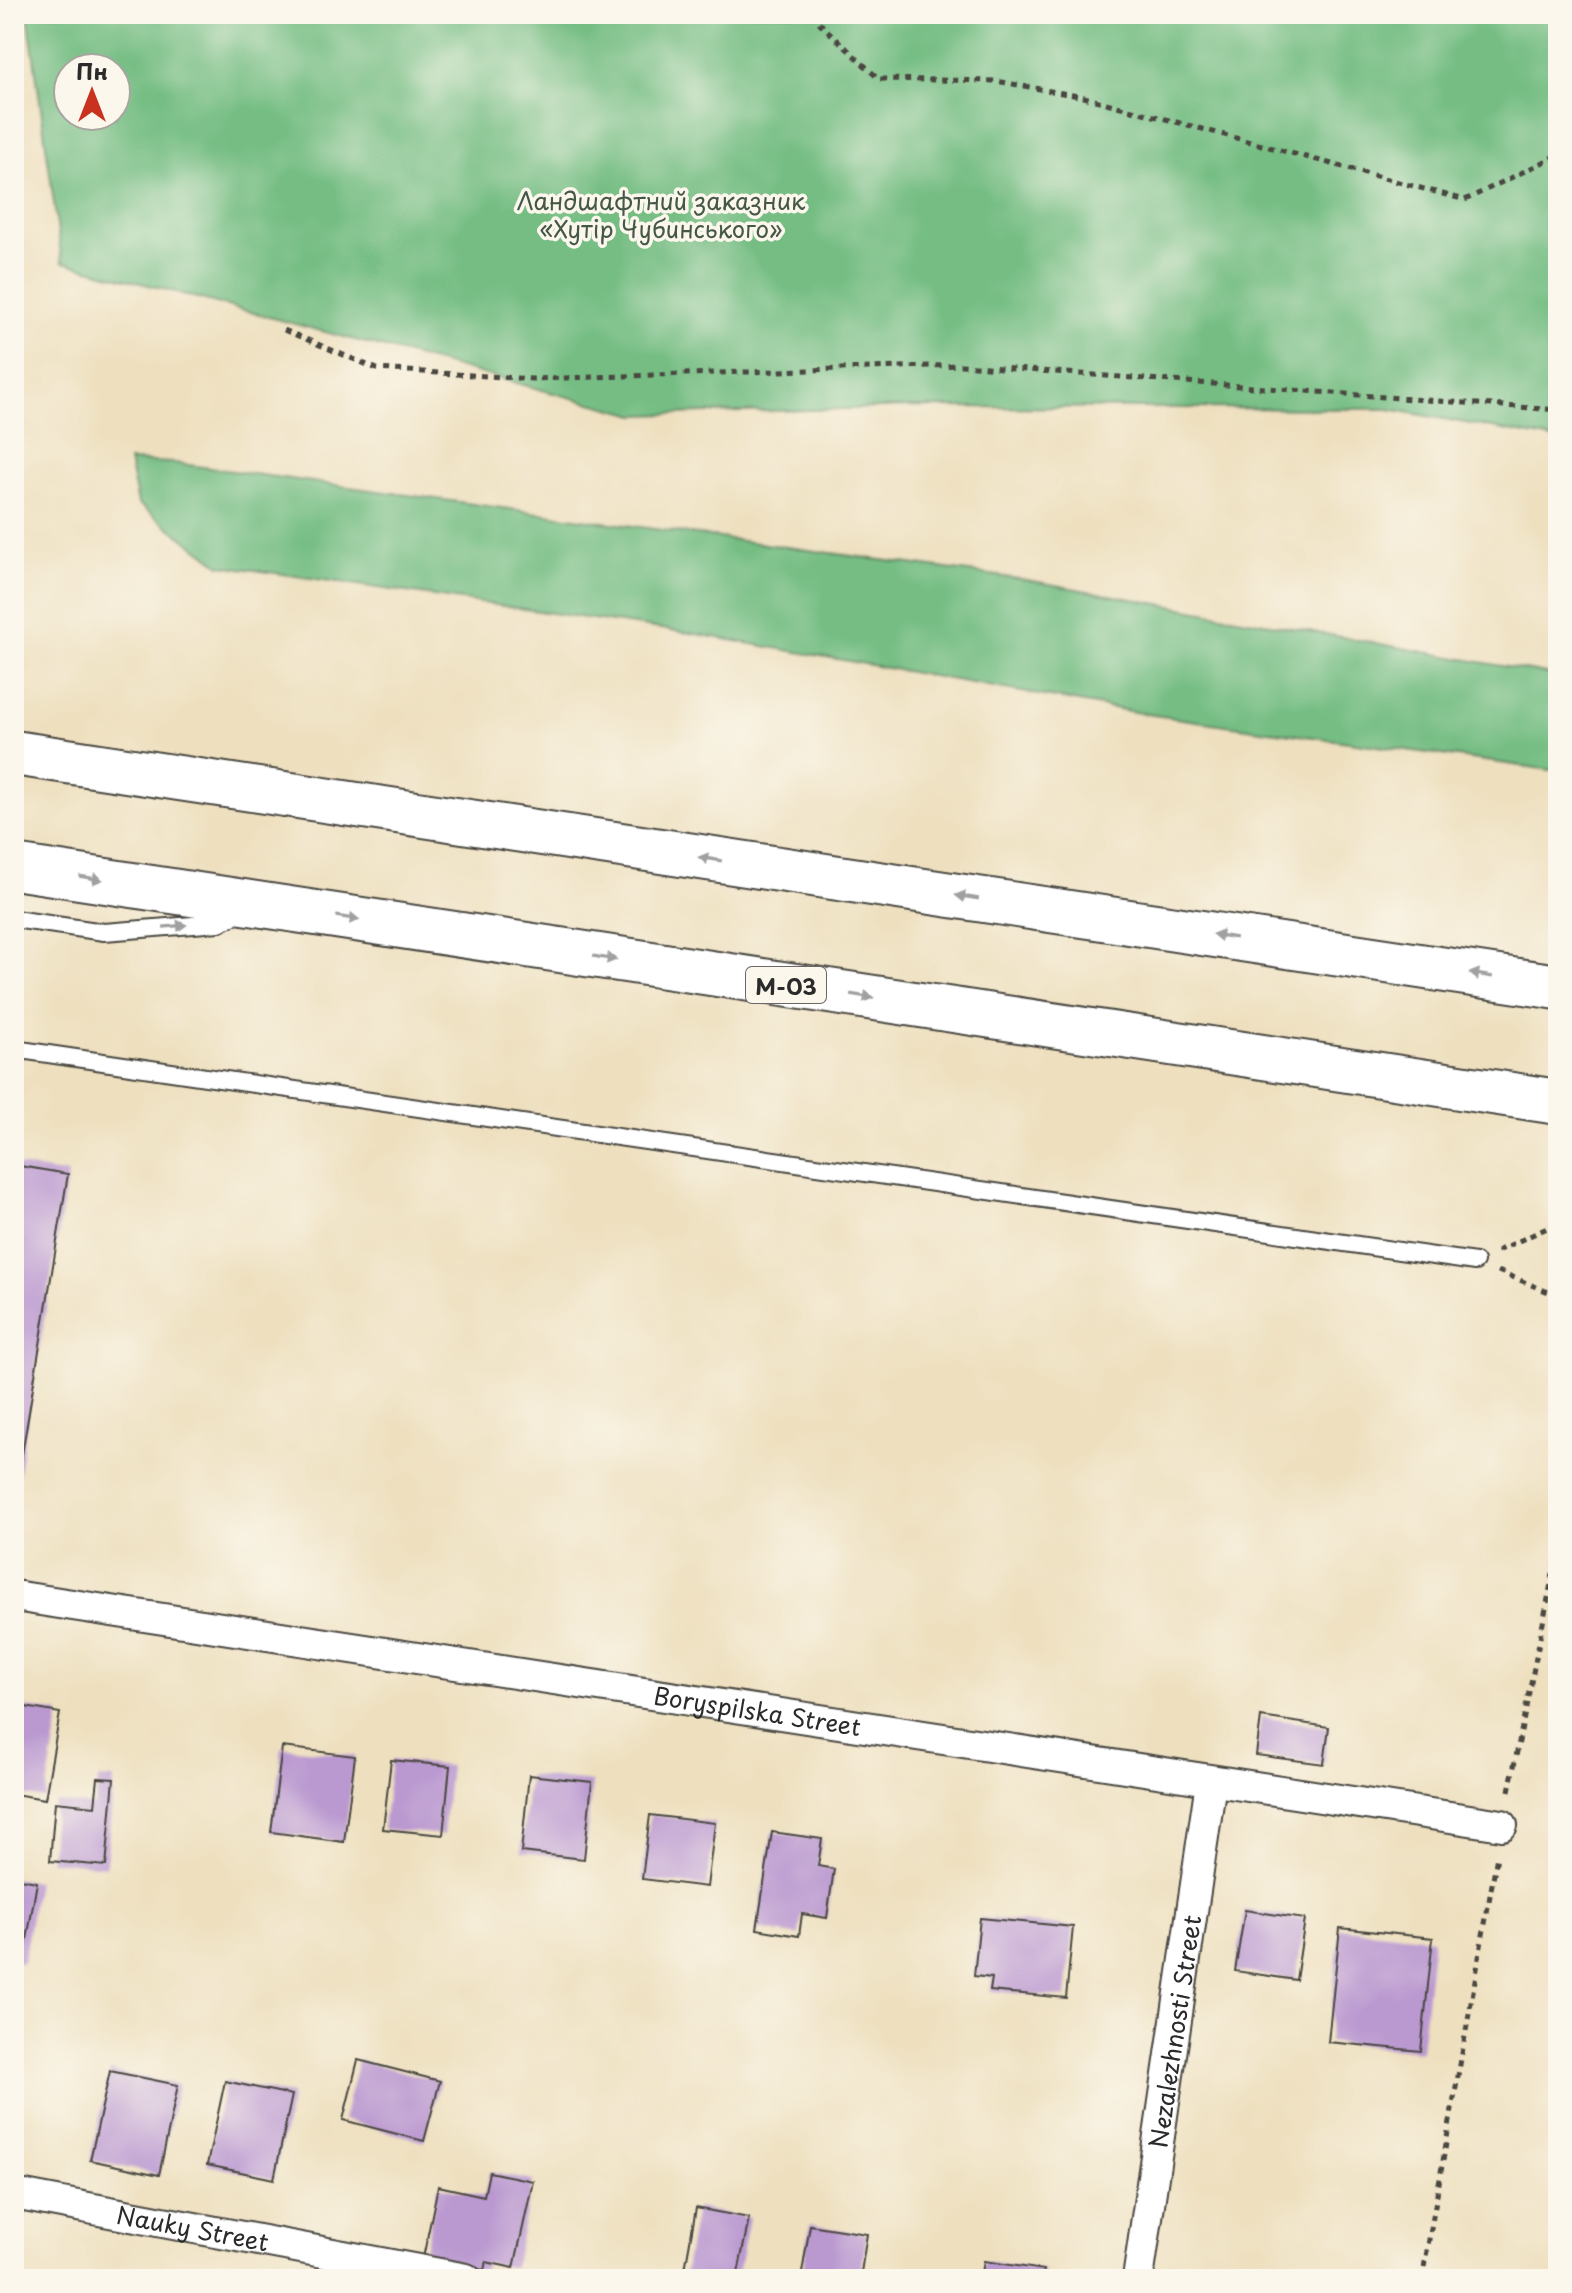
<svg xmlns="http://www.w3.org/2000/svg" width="1572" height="2293" font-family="'Playpen Sans',sans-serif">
<rect width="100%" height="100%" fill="#fbf7ec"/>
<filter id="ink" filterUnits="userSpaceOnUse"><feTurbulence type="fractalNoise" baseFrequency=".0125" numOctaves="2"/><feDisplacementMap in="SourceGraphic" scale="16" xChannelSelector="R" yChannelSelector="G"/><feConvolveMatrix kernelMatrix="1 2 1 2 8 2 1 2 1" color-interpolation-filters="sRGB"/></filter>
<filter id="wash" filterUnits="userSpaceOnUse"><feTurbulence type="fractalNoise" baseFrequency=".006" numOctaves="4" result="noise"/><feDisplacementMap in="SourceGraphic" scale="32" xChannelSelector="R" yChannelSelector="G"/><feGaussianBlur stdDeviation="1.8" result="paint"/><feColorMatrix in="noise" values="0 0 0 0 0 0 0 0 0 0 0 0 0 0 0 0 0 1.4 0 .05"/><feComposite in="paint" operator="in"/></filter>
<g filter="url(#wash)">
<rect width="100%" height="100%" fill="#eee0bf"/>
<path fill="#75bd83" stroke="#507457" stroke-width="2" fill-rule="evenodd" d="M28,14H1558V440L1389,409L915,407L636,415L62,262ZM68,68H116V116H68Z
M129,461L174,463L1027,580L1558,676V771L1146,714L696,634L220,565L138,504Z"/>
<g id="blocks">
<path fill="#ba98d0" d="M14,1165L68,1174L17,1485H14Z
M14,1705L60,1713L45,1799L14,1794Z
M1261,1717L1329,1727L1324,1764L1256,1755Z
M282,1747L355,1756L344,1842L271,1832Z
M391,1760L450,1766L443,1835L383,1829Z
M529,1775L592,1782L584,1859L521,1852Z
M98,1778L114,1779L106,1866L50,1861L55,1802L95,1806Z
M650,1815L715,1823L707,1887L642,1879Z
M772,1832L822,1839L818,1866L834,1869L827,1918L802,1914L799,1936L757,1929Z
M14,1878L37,1882L23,1963L14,1961Z
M1245,1910L1305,1919L1296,1980L1235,1971Z
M980,1918L1073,1927L1066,1998L990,1991L992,1978L974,1976Z
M1340,1928L1433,1938L1421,2051L1328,2042Z
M358,2060L440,2081L424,2141L343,2120Z
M110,2071L178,2085L159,2175L90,2160Z
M225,2081L292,2095L274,2179L207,2165Z
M489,2172L533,2181L514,2268L486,2262L484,2270L423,2258L438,2186L484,2196Z
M696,2208L749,2218L737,2279H705L684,2275Z
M810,2225L867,2234L860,2279H801Z
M984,2261L1044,2270L1042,2279H981Z"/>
</g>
</g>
<g filter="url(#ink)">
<use href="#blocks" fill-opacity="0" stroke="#484641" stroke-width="2"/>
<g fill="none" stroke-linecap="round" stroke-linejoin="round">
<defs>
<path id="lane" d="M14,919L104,932L219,923L241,913
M14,1049L1475,1262"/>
<g id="street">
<path id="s1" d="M14,1596L1502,1825"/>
<path id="s2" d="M14,2194L466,2279"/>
<path id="s3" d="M1138,2279L1211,1782"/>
</g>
<path id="highway" d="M14,753L1558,987
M14,867L1558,1102"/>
</defs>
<use href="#lane" stroke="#484641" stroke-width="20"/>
<use href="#street" stroke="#484641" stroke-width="34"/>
<use href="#highway" stroke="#484641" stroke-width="48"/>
<path stroke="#484641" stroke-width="5" stroke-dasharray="6 6" stroke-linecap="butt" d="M810,14L879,79L996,81L1084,97L1465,200L1558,155
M284,330L377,369L533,379L961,365L1558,410
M1497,1251L1558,1223
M1498,1271L1558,1296
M1509,1791L1558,1549
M1422,2279L1497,1856"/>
<use href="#lane" stroke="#fff" stroke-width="16"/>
<use href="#street" stroke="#fff" stroke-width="30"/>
<use href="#highway" stroke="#fff" stroke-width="44"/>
</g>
<defs><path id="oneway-solid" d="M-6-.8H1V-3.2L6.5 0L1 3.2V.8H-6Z" transform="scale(2)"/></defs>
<g fill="#a0a0a0">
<use href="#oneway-solid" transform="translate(710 859) rotate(-171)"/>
<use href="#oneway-solid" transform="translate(91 878) rotate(9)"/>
<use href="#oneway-solid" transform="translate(967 897) rotate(-171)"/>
<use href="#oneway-solid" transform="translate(348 918) rotate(9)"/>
<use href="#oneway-solid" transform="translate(175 926) rotate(-5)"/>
<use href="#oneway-solid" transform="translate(1224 936) rotate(-171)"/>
<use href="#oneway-solid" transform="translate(605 958) rotate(9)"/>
<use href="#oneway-solid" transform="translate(1481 975) rotate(-171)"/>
<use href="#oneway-solid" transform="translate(862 996) rotate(9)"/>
</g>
</g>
<g text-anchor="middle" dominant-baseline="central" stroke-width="7" stroke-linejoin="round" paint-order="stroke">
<rect fill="#fbf7ec" stroke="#696865" stroke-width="2" x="746" y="967" width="80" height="36" rx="6"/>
<g font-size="22" font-weight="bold" fill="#2b2b2b">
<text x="786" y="985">М-03</text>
</g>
<g font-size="24" fill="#455847" stroke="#fbf7ec">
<text x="661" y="200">Ландшафтний заказник<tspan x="661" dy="28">«Хутір Чубинського»</tspan></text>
</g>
<g font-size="24" fill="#2b2b2b" stroke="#fbf7ec">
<text stroke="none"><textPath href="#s1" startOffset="752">Boryspilska Street</textPath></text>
<text stroke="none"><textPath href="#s3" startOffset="250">Nezalezhnosti Street</textPath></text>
<text stroke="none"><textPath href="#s2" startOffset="182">Nauky Street</textPath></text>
</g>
</g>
<rect width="1572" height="2293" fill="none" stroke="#fbf7ec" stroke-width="48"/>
<g transform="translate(92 92)"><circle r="38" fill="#fbf7ec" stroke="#a8a59f" stroke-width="2"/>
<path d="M0-6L14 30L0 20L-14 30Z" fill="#c8321e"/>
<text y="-12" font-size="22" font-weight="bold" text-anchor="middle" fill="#2b2b2b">Пн</text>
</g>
</svg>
